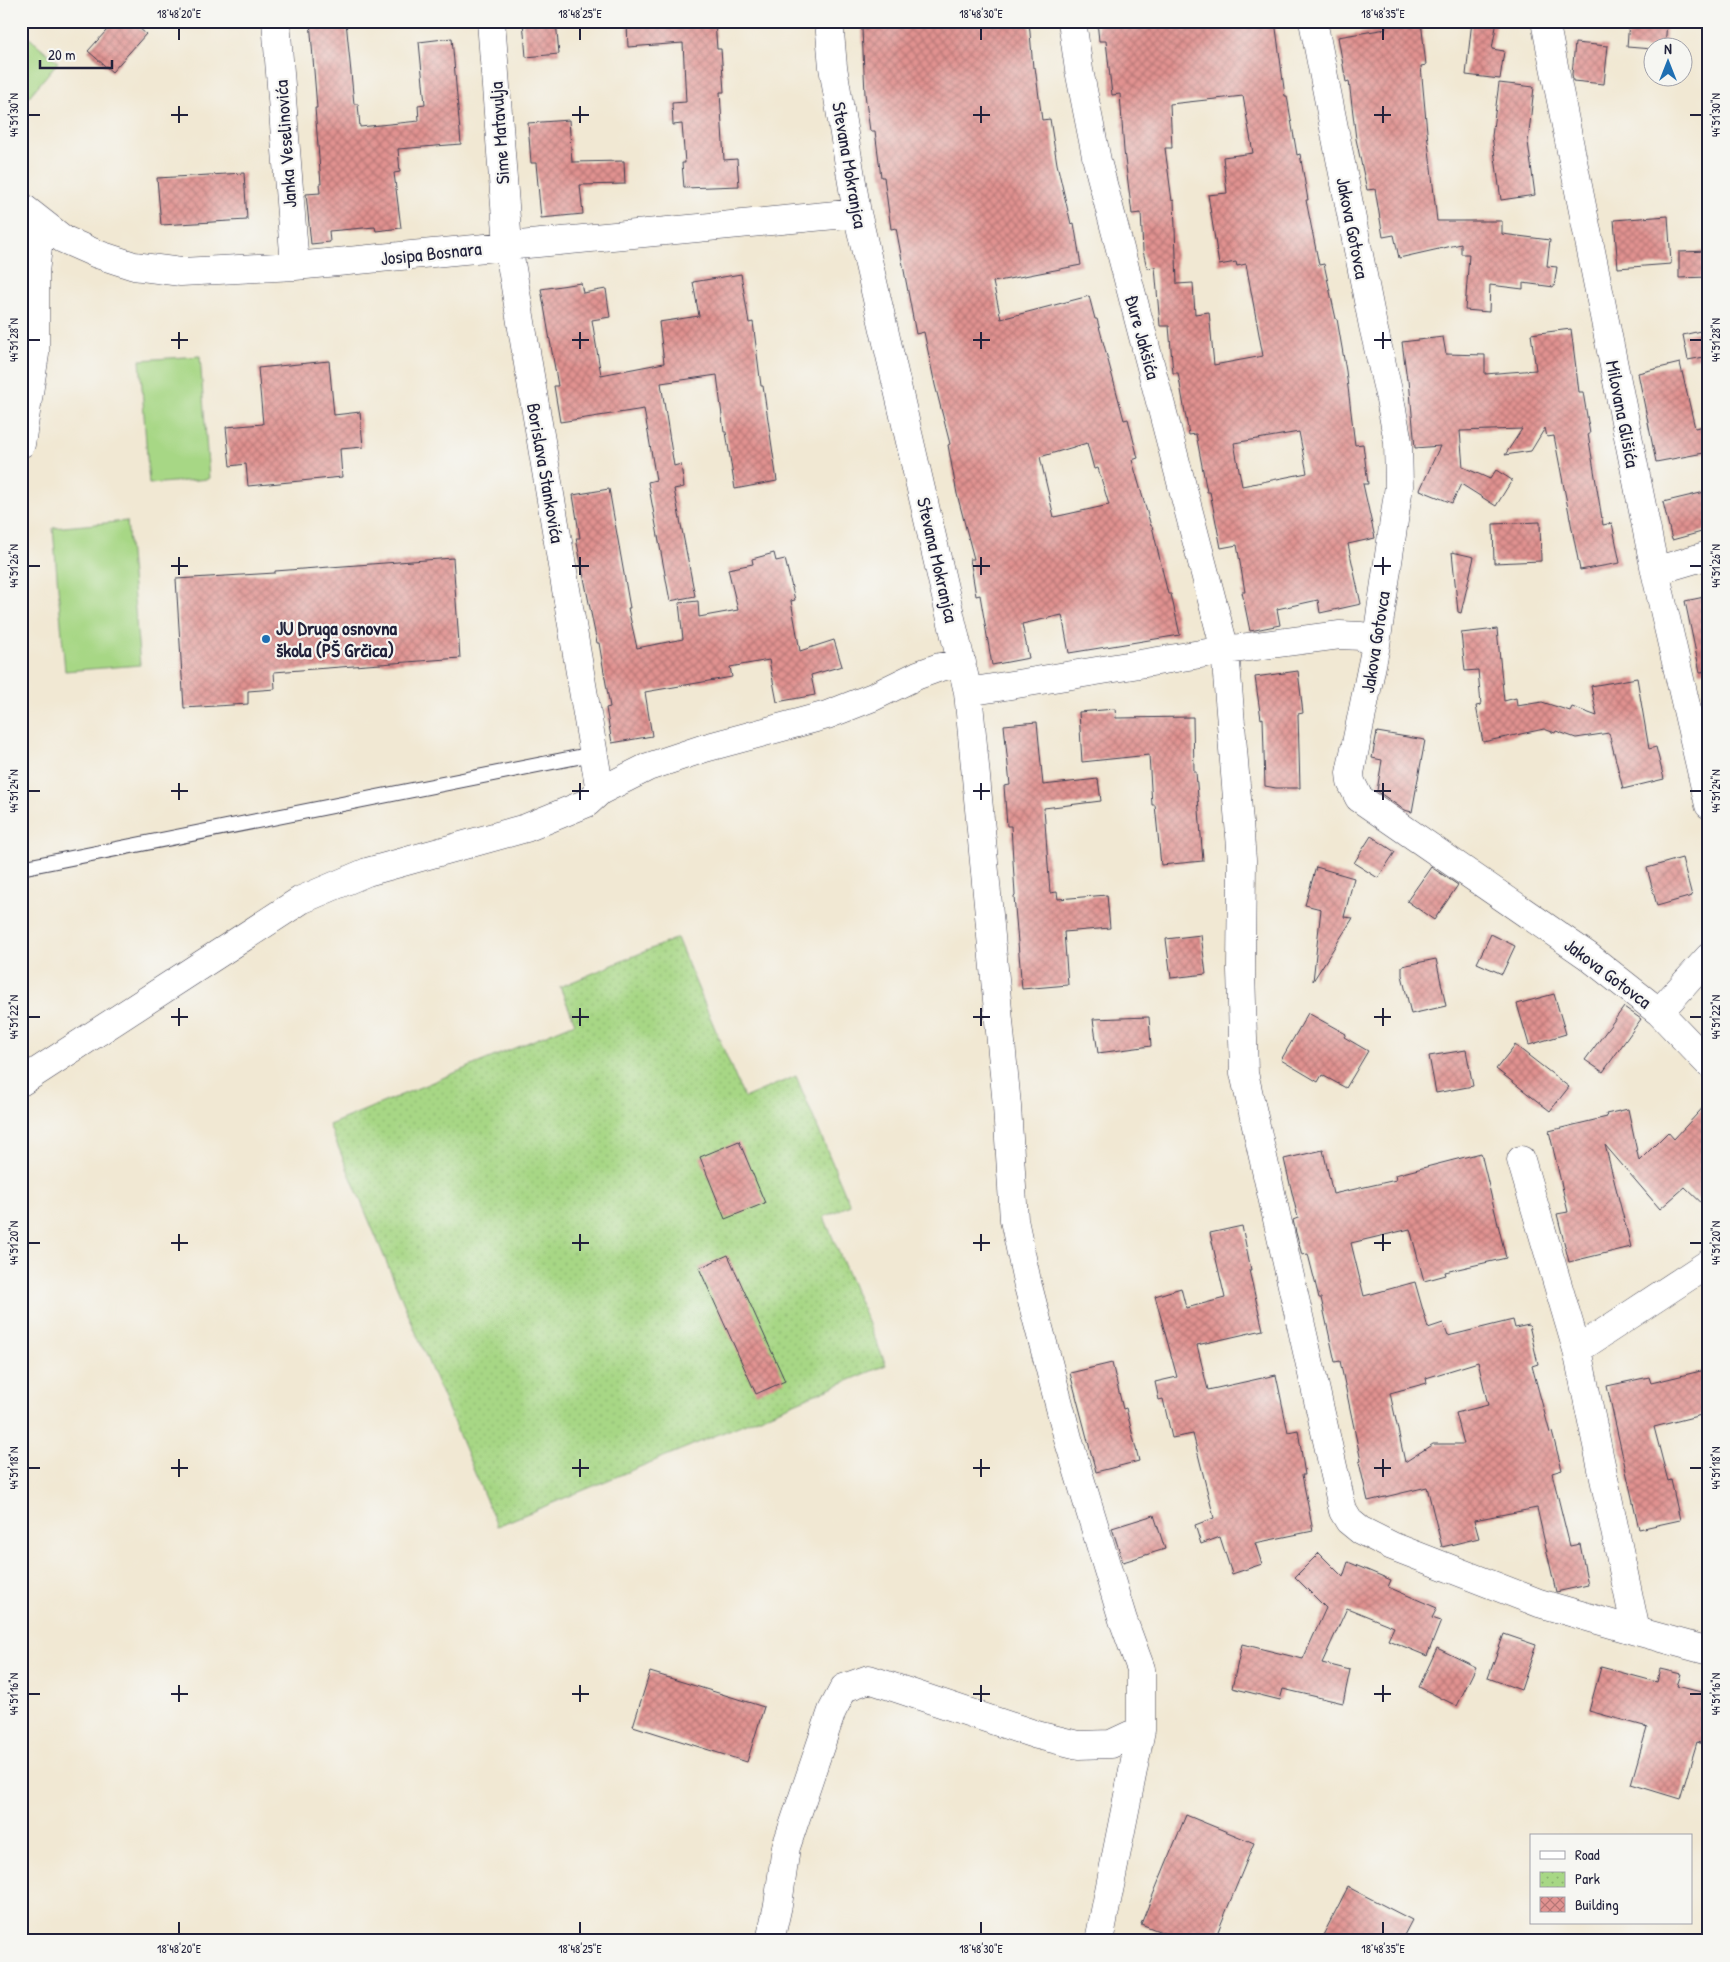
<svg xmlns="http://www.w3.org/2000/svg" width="1730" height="1962" font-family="'Patrick Hand',sans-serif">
<defs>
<pattern id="park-dots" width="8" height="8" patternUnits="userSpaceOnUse" patternTransform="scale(1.25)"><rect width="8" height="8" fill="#a7d785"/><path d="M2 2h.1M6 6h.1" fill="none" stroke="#8fb874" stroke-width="1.8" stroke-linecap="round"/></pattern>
<pattern id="building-cross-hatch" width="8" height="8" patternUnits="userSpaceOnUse" patternTransform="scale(1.25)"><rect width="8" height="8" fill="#e19290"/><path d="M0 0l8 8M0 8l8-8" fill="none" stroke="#b67777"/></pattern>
</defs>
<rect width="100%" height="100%" fill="#f6f6f2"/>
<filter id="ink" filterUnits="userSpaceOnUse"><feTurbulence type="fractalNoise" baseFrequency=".02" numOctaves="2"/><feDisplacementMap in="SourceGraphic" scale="10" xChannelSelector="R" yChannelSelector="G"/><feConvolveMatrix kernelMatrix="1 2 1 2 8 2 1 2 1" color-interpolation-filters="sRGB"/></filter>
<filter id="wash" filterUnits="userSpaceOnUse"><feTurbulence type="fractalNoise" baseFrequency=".0096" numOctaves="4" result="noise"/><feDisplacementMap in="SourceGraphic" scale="20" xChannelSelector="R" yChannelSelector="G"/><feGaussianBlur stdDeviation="1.12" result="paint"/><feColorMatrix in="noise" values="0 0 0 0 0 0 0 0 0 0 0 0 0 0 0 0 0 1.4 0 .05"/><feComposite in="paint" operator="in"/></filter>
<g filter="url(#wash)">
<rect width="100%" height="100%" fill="#f1e8d3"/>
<path fill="#a7d785" stroke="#647c60" d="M21,31L58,62L21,106Z
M200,356L209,479L149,484L140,360Z
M127,521L140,665L65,671L53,528Z"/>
<path fill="url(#park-dots)" stroke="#647c60" d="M677,938L744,1098L796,1076L850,1205L824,1217L886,1365L497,1526L329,1125L575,1023L560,987Z"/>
<g id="blocks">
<path fill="url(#building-cross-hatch)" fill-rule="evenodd" d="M115,21H131L146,34L112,72L88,51Z
M310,21H346L354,104H358L360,127L419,121L418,105L425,104L419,42L452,38L461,144L398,149L400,172L394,173L401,228L376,231L375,227L329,231L330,242L311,244L306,194L320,193L319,184H321L315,108H317Z
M523,21H556L559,54L526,57Z
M669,21H715L717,49H721L724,92H720L724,160L737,159L739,186L684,188L682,163H685L682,124L673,125L672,103L686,102L683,43L628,47L627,23Z
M950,21H1029L1033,68L1035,67L1042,120L1050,119L1057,164L1071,224L1074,223L1081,265L993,282L1001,319L1089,296L1095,319H1097L1124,420L1128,419L1138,458L1132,460L1151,526H1152L1168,594H1171L1180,635L1069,653L1062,615L1022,624L1029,658L992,665L980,595L976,596L970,559H974L957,494L948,445L950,444L935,385L924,332L916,334L896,228L891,229L884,177H881L875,131H870L865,94L862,29L927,26V24ZM1087,443L1094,469L1098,468L1109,505L1054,517L1040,457Z
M1097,21H1148L1149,26L1212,21H1275L1285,96H1287L1297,155L1300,154L1308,200H1306L1319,265L1324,264L1336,319H1337L1346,371L1355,445L1363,444L1368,484H1363L1375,538L1348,544L1361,604L1320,613L1318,600L1277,609L1280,625L1250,631L1242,592H1245L1237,545L1221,548L1210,492H1207L1196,434L1189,435L1178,373H1173L1169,326H1160L1155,267L1147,268L1143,251L1141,213L1132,214L1124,151L1120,94L1112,95L1106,41H1099ZM1243,96L1253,153L1223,157L1227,193L1208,195L1219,265L1236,262L1237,266L1246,264L1263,356L1214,365L1209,312L1195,314L1193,283L1177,284L1174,200L1172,201L1165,148H1172L1170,104ZM1299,432L1307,473L1242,486L1234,443Z
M1385,21H1421L1426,65L1421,66L1427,132L1437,221H1502V234L1550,240L1547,266L1557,267L1554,287L1523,283V289L1490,285L1489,312L1465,310L1469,254H1461V244L1399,258L1394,235L1383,237L1375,189L1367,190L1356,139L1349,81L1346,82L1338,37L1386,29Z
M1472,21H1497L1492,49L1504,51L1500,79L1466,75Z
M1629,21H1667L1665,48H1652V49L1627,47Z
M1575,43L1608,46L1604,84L1573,81L1572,74Z
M1499,83L1534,87L1528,142L1535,195L1501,200L1492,136Z
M569,120L572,162L624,161L625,184L580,185L583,214L541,218L536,163H531L528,123Z
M244,173L247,220L161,225L157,178Z
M1668,216L1671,264L1618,268L1614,220Z
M1709,251V277L1679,278V252Z
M741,274L749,323L753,322L761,386H763L777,481L735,489L726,432H724L717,375L661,383L674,466L681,464L684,487L674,489L695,596L670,601L648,482L656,480L644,409L560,422L554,386H558L541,289L581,283L583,293L606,289L610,317L592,320L601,375L664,363L659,322L699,316L693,282Z
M1571,329L1579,392H1583L1590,434H1588L1603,525L1612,523L1620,563L1580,570L1554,436L1547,437L1545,428L1531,451L1505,455L1522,429L1460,431L1463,467L1490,479L1496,470L1512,480L1496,506L1461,484L1452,503L1420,490L1440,446L1415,448L1409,380H1407L1402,342L1443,337L1446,354L1485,355V374L1536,370L1531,334Z
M1709,329V356L1688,360L1683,335Z
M329,361L334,415L360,412L363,447L340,449L342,477L248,486L246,464L230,466L226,427L263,424L258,368Z
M1680,363L1695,428L1709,425V452L1656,462L1638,373Z
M609,489L630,608H628L637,648L683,639L679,603L698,601L699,617L738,610L728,569L753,564L752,559L774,553L776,561L785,559L795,600L791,601L800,651L834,640L842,666L811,675L815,695L777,702L769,660L730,667L732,677L645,692L652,736L612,743L606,708L610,707L599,643H597L576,538H580L573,495Z
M1709,491V530L1672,540L1663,502Z
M1540,522L1541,561L1494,563L1493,524Z
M1452,552L1474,557L1461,613L1458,612Z
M453,558L460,658L274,672L275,689L248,691V704L184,708L176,579L275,573V571Z
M1709,596V671L1700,672L1685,601Z
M1497,629L1504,701L1516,698L1517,706L1542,702L1570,711L1572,707L1597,716L1591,686L1637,678L1649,749L1656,747L1664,779L1623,789L1609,733L1576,738L1556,731L1555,733L1544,729L1483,742L1476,706L1481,705L1478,670L1465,671L1461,633Z
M1298,671L1303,713L1298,714L1300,788H1276L1265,786L1263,718L1261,719L1255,677Z
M1115,709L1116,718L1193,717L1194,772H1196L1203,861L1161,865L1155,805H1152L1149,755L1082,762L1079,712Z
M1037,722L1043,785L1098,779L1101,801L1044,808L1050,893L1057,892L1058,899L1107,895L1110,928L1064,932L1068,985L1022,989L1014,896L1015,895L1011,826H1007L1004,786L1010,785L1004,725Z
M1377,732L1425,740L1412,812L1404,810L1377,791L1382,760L1372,758Z
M1371,836L1395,852L1378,878L1354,863Z
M1682,858L1692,896L1657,906L1647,868Z
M1316,867L1354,878L1344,917L1353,918L1313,981L1321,909L1305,905Z
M1431,867L1458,885L1434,920L1407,901Z
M1491,934L1515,946L1502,974L1477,963Z
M1201,935L1206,974L1171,978L1166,939Z
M1436,959L1446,1006L1411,1014L1402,975V966Z
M1554,994L1566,1034L1529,1045L1517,1004Z
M1624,1007L1641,1019L1603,1072L1585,1060Z
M1308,1013L1346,1034L1344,1037L1368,1051L1346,1088L1322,1075L1318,1082L1281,1060Z
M1149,1017L1151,1046L1098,1053L1093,1019Z
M1515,1045L1569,1087L1550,1111L1496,1069Z
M1466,1050L1473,1086L1436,1093L1429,1056Z
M1709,1101V1210L1685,1187L1660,1209L1605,1145L1631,1247L1569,1262L1557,1214L1568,1212L1549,1131L1607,1117L1606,1114L1628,1109L1639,1161L1668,1132L1674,1139Z
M739,1141L765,1203L725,1219L700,1157Z
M1323,1150L1333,1194L1396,1180L1395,1175L1481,1153L1506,1258L1445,1272L1446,1275L1424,1281L1410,1229L1351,1243L1364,1296L1415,1282L1428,1328L1443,1323L1448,1336L1513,1320L1515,1328L1529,1325L1538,1364L1532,1366L1550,1433L1552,1432L1562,1470L1552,1473L1570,1546L1580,1544L1588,1585L1556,1592L1537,1508L1474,1520L1479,1538L1442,1547L1427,1487L1368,1501L1359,1462L1361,1461L1340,1361L1335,1362L1321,1298H1319L1308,1254L1302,1255L1296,1233L1293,1220L1298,1218L1284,1159ZM1478,1362L1488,1405L1456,1413L1464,1444H1433L1405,1462L1390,1393L1427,1383L1426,1378Z
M1242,1226L1251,1270H1249L1263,1330L1197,1345L1208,1390L1276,1375L1288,1432L1298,1430L1305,1475H1302L1313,1531L1255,1543L1262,1564L1232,1574L1220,1537L1201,1544L1195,1525L1214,1518L1193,1434L1172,1438L1163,1399L1159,1400L1155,1382L1177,1377L1155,1296L1181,1288L1186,1308L1225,1298L1210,1233Z
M728,1255L785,1381L756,1394L699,1268Z
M1112,1363L1123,1409L1126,1408L1139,1461L1096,1472L1070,1373Z
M1709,1369V1413L1654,1427L1668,1481L1671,1480L1680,1520L1639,1529L1607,1386L1649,1377L1651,1383Z
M1154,1515L1165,1549L1123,1562L1112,1528Z
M1319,1553L1343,1577L1348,1562L1391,1580L1388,1587L1437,1608L1432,1618L1441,1621L1427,1656L1388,1640L1394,1627L1347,1608L1322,1663L1350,1670L1343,1703L1283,1689L1280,1700L1232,1688L1242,1644L1303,1659L1326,1608L1295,1577Z
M1504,1634L1536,1645L1521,1690L1488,1678Z
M1437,1648L1476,1667L1457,1706L1419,1687Z
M1601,1667L1657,1682L1660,1669L1681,1674L1677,1686L1709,1694V1746L1697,1742L1680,1799L1631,1784L1647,1728L1644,1727V1726L1589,1711Z
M650,1672L764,1707L747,1762L633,1726Z
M1186,1815L1254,1843L1214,1941H1184L1141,1924Z
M1348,1887L1412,1920L1401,1941H1320Z"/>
</g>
</g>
<g filter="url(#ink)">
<use href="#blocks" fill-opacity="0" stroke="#414052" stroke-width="1"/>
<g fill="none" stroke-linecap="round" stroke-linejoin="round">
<defs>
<path id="service" d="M21,868L593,754"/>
<path id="minor" d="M276,21L295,266
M491,21L508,245L600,791
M829,21L833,67L857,213L968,692L1007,1106L1014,1220L1028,1286L1069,1442L1123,1620L1141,1669V1730L1099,1941
M1072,21L1079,70L1097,161L1225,650L1340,635L1361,636L1376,645
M1313,21L1373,326L1390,399L1398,442L1399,486L1376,645L1350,773L1351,782L1359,798L1588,956L1659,1012L1709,1064
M1545,21L1655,571L1709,805
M21,206L63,239L97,254L134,266L181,272L295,266L857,213
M21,444L35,354V272L41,222
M1655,571L1709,555
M968,692L1225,650L1242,860L1241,970L1244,1073L1343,1511L1349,1521L1360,1530L1392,1546L1539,1603L1636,1631
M1659,1012L1709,957
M21,1082L301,900L367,872L526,828L587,803L600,791L648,767L705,748L827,715L873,697L918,675L940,667L962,663
M1521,1160L1577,1350L1636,1631L1709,1651
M1577,1350L1709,1263
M770,1941L778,1905L786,1847L832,1711L844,1688L869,1679L1037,1735L1078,1745L1111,1744L1141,1730"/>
</defs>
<use href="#service" stroke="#414052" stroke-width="16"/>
<use href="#minor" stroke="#414052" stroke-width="29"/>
<use href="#service" stroke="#fff" stroke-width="14"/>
<use href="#minor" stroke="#fff" stroke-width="28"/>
</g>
</g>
<path fill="none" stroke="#22223b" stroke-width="2" d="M179,28V40M580,28V40M981,28V40M1383,28V40M179,106V123M580,106V123M981,106V123M1383,106V123M28,115H40M171,115H188M572,115H589M973,115H990M1374,115H1391M1690,115H1702M179,332V349M580,332V349M981,332V349M1383,332V349M28,340H40M171,340H188M572,340H589M973,340H990M1374,340H1391M1690,340H1702M179,557V575M580,557V575M981,557V575M1383,557V575M28,566H40M171,566H188M572,566H589M973,566H990M1374,566H1391M1690,566H1702M179,783V800M580,783V800M981,783V800M1383,783V800M28,791H40M171,791H188M572,791H589M973,791H990M1374,791H1391M1690,791H1702M179,1008V1026M580,1008V1026M981,1008V1026M1383,1008V1026M28,1017H40M171,1017H188M572,1017H589M973,1017H990M1374,1017H1391M1690,1017H1702M179,1234V1251M580,1234V1251M981,1234V1251M1383,1234V1251M28,1243H40M171,1243H188M572,1243H589M973,1243H990M1374,1243H1391M1690,1243H1702M179,1459V1477M580,1459V1477M981,1459V1477M1383,1459V1477M28,1468H40M171,1468H188M572,1468H589M973,1468H990M1374,1468H1391M1690,1468H1702M179,1685V1702M580,1685V1702M981,1685V1702M1383,1685V1702M28,1694H40M171,1694H188M572,1694H589M973,1694H990M1374,1694H1391M1690,1694H1702M179,1922V1934M580,1922V1934M981,1922V1934M1383,1922V1934"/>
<circle fill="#1f6fb2" stroke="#f6f6f2" stroke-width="2" cx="266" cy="639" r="5"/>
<g text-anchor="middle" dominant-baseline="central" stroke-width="4.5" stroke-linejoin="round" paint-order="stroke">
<g font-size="19" fill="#22223b" stroke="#f6f6f2">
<text transform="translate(499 133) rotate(-94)">Sime Matavulja</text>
<text transform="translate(285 144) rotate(-94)">Janka Veselinovića</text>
<text transform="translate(850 165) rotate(80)">Stevana Mokranjca</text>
<text transform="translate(1353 228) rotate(79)">Jakova Gotovca</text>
<text transform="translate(431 253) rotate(-6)">Josipa Bosnara</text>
<text transform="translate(1143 337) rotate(75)">Đure Jakšića</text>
<text transform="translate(1623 414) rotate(79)">Milovana Glišića</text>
<text transform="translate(546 473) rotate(80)">Borislava Stankovića</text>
<text transform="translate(938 560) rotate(77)">Stevana Mokranjca</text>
<text transform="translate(1375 642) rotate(-81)">Jakova Gotovca</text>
<text transform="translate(1608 973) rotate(37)">Jakova Gotovca</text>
</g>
<g font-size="19" font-weight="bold" fill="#22223b" stroke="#f6f6f2" text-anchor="start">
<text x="276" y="628">JU Druga osnovna<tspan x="276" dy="22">škola (PŠ Grčica)</tspan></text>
</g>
</g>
<rect width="1730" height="1962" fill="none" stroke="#f6f6f2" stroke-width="55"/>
<rect x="1530" y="1834" width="162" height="90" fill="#f6f6f2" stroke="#a1a1a9"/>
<rect x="1540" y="1851" width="25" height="8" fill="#ffffff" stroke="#a1a1a9"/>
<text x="1575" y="1860" font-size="15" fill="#22223b">Road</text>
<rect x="1540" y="1872" width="25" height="15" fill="url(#park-dots)" stroke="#a1a1a9"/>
<text x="1575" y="1884" font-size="15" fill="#22223b">Park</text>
<rect x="1540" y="1897" width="25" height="15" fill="url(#building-cross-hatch)" stroke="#a1a1a9"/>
<text x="1575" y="1910" font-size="15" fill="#22223b">Building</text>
<g transform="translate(1668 62)"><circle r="24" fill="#f6f6f2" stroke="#a1a1a9"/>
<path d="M0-4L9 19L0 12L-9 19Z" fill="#1f6fb2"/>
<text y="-8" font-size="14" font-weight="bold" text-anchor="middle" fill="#22223b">N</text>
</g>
<path d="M40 60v8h72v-8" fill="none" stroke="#22223b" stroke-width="2.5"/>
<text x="48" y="60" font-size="15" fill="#22223b" stroke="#f6f6f2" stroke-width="4" paint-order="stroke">20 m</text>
<rect x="28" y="28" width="1674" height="1906" fill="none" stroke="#22223b" stroke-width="2"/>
<g font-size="12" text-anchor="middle" fill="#22223b">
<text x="179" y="18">18°48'20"E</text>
<text x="580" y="18">18°48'25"E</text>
<text x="981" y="18">18°48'30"E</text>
<text x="1383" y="18">18°48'35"E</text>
<text transform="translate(14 115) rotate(-90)" y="4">44°51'30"N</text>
<text transform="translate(1716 115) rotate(-90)" y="4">44°51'30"N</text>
<text transform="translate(14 340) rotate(-90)" y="4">44°51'28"N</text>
<text transform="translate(1716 340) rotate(-90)" y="4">44°51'28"N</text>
<text transform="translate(14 566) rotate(-90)" y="4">44°51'26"N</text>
<text transform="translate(1716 566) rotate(-90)" y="4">44°51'26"N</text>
<text transform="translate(14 791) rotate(-90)" y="4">44°51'24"N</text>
<text transform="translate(1716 791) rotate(-90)" y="4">44°51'24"N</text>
<text transform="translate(14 1017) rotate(-90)" y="4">44°51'22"N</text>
<text transform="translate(1716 1017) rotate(-90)" y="4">44°51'22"N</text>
<text transform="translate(14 1243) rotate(-90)" y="4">44°51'20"N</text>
<text transform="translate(1716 1243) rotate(-90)" y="4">44°51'20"N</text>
<text transform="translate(14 1468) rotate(-90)" y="4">44°51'18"N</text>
<text transform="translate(1716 1468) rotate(-90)" y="4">44°51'18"N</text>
<text transform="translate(14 1694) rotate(-90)" y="4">44°51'16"N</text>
<text transform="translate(1716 1694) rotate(-90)" y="4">44°51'16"N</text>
<text x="179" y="1953">18°48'20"E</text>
<text x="580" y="1953">18°48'25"E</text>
<text x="981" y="1953">18°48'30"E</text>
<text x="1383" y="1953">18°48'35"E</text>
</g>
</svg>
